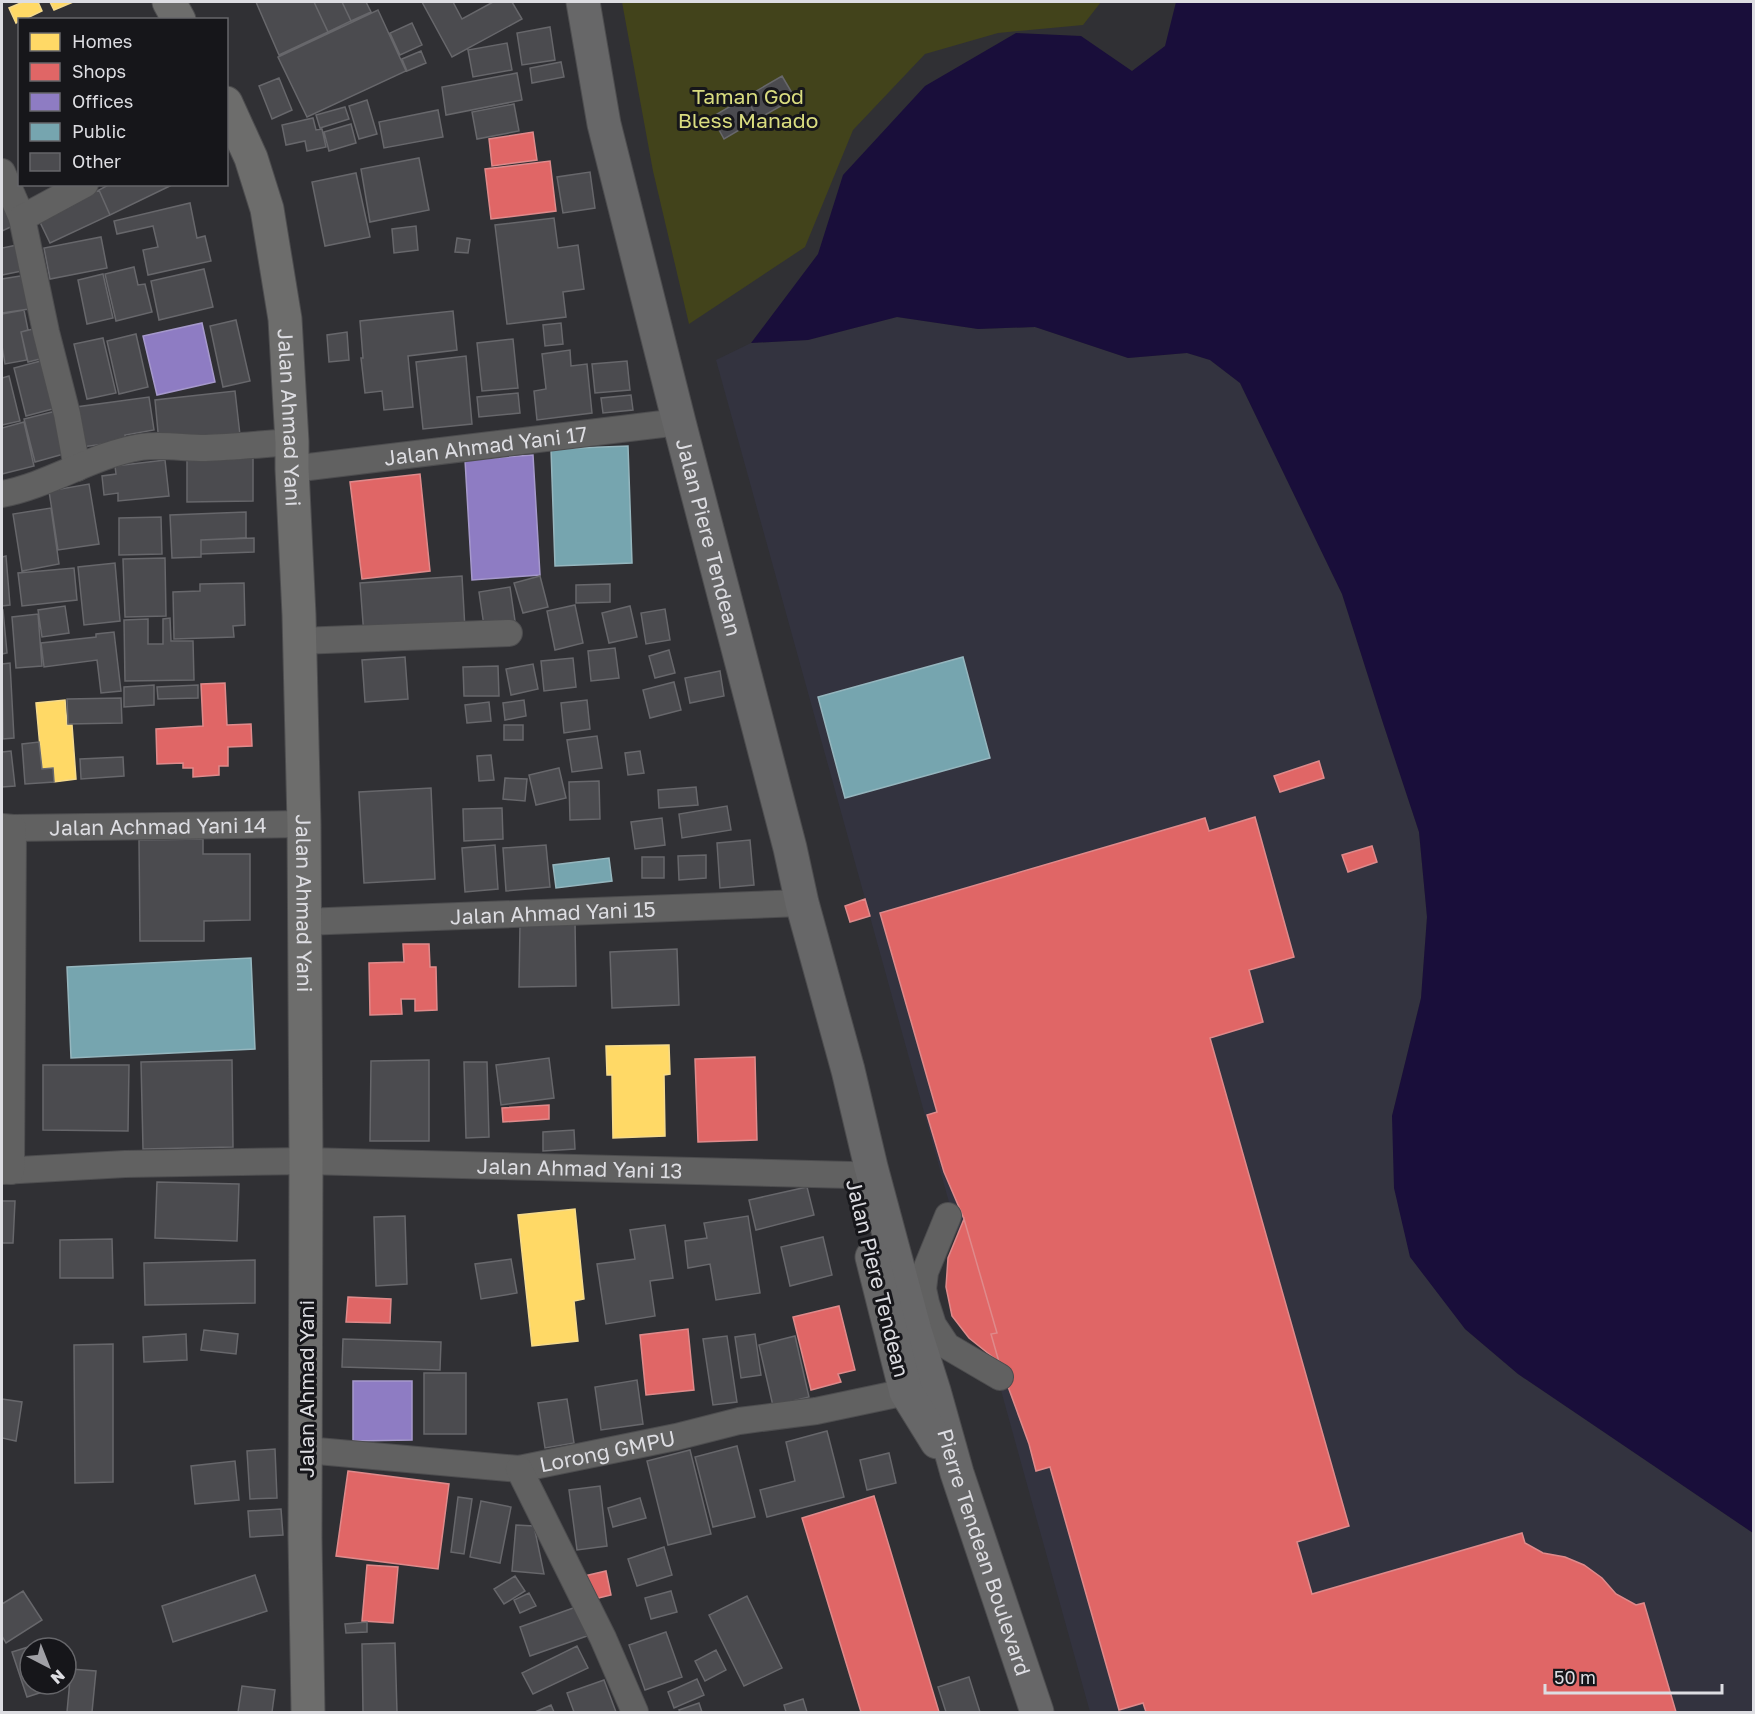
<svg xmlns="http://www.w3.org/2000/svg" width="1755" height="1714" font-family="'Golos Text',sans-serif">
<rect width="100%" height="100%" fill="#303034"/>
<path fill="#33333f" d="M897,317L978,329L1035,327L1128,358L1187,353L1210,360L1240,383L1342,594L1382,720L1419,832L1427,917L1421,998L1392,1116L1465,1329L1518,1374L1753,1533V1712H1090L716,360L751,343L808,340Z"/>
<path fill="#42431b" d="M622,2H1101L1083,25L998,33L925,54L853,130L805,247L689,324L653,171Z"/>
<path fill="#190e3a" d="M1176,2H1753V1533L1518,1374L1465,1329L1410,1257L1394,1188L1392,1116L1421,998L1427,917L1419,832L1382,720L1342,594L1240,383L1210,360L1187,353L1128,358L1035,327L978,329L897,317L808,340L751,343L818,254L843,175L925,86L1016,33L1081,36L1132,71L1165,46Z"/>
<path fill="#ffd966" stroke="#f5da8b" stroke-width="1.5" d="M23,2H38L42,11L23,20H20L16,23L9,8Z
M50,2H73L54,10Z
M65,700L67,725H72L76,779L54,782L53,768L42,769L36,703Z
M1103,851L1111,879L1203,852L1219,907L1127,934L1128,939L1106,945L1128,1022L1124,1023L1127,1034L1072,1050L1022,875Z
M669,1045L670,1074L664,1075L665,1136L613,1138L612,1075H607L606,1046Z
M575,1209L584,1299L574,1301L578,1341L532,1346L518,1215Z"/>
<path fill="#e06666" stroke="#df8a8b" stroke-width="1.5" d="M533,132L537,160L492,166L489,139Z
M550,161L556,211L491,219L485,169Z
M420,474L430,571L362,579L350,482Z
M225,683L227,725L251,724L252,746L228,747V766H219V775L193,777V768H183V763L157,764L156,729L203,726L201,684Z
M1319,761L1324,778L1280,792L1274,776Z
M1255,817L1294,957L1249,970L1263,1022L1210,1038L1349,1526L1297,1542L1312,1594L1522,1533L1525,1543L1543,1553L1565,1557L1584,1565L1602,1578L1616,1594L1636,1605L1644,1603L1676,1712H1146L1143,1703L1119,1710L1050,1467L1036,1471L1029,1444L999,1362L991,1334L997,1333L964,1219L944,1172L927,1115L937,1112L880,913L1205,818L1209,831Z
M1372,846L1377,862L1348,872L1342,855Z
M865,899L870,916L850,922L845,906Z
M403,944H429L430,967H436L437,1010L415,1011V999H401L402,1014L370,1015L369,963L404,962Z
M755,1057L757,1140L698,1142L695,1059Z
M549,1105V1119L503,1122L502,1108Z
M964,1219L997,1333L991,1334L999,1362L969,1338L952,1316L946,1287L948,1258Z
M348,1297L391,1299L390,1323L346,1322Z
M839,1306L855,1370L838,1374L841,1382L811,1390L793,1317Z
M688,1329L694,1390L646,1395L640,1335Z
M348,1471L449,1484L438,1569L336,1556Z
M874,1496L939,1712H861L802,1518Z
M367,1565L398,1567L393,1623L362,1621Z
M606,1571L611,1595L590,1600L584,1576Z"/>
<path fill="#8e7cc3" stroke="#a699cc" stroke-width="1.5" d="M202,323L215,382L157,395L143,336Z
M533,455L540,575L472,580L465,460Z
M353,1381H412V1440L353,1441Z"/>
<path fill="#76a5af" stroke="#95b6be" stroke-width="1.5" d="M628,446L632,563L555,566L551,449Z
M963,657L990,758L845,798L818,697Z
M609,858L612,881L556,888L553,865Z
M251,958L255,1049L71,1058L67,967Z"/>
<path fill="#4b4b4f" stroke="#67676b" stroke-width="1.5" d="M256,2H314L328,32L279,55Z
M314,2H342L351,21L328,32Z
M342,2H366L371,12L351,21Z
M422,2H453L462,19L493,2H512L522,19L452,57Z
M378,10L406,71L307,117L278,57Z
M412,23L422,45L400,55L390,33Z
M550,27L555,60L522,65L517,33Z
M507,43L512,70L473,77L468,50Z
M421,51L426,63L407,71L402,59Z
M561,62L564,77L532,83L530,68Z
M517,73L522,100L446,115L442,87Z
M782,76L795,98L758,119L746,97Z
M279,78L292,110L272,119L259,86Z
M746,97L758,119L724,139L712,117Z
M367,100L377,134L359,139L349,106Z
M514,104L519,131L477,139L472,112Z
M345,107L349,119L320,128L316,115Z
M438,110L443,137L384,148L379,122Z
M313,118L316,130L322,129L326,147L307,151L305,141L286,145L282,125Z
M351,124L356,143L329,151L324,132Z
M419,158L429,210L370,222L361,169Z
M590,172L595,208L563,213L557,177Z
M356,173L370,237L325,246L312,182Z
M110,184H174L110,215L99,190Z
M99,190L110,215L50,243L38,218Z
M2,202L15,225L2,231Z
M190,203L197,238L205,236L211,261L148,275L143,250L158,247L153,226L117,234L114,221Z
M554,218L558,248L578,245L584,289L563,292L566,317L507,324L495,225Z
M416,226L418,250L394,253L392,229Z
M101,237L107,268L50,279L44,248Z
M457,238L470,240L468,253L455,252Z
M22,244L27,270L2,275V248Z
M134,267L138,285L145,284L152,312L116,321L105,274Z
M204,269L213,307L159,320L151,281Z
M32,274L36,308L2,313V279Z
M103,274L113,318L87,324L78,280Z
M24,310L28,330L21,332L27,360L5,364L2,346V314Z
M453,311L457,350L408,356L413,407L384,410L382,391L365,393L361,358H363L360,321Z
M236,320L250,381L223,387L210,326Z
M561,323L563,344L545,346L543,325Z
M37,328L44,358L28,362L21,332Z
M347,332L349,360L329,362L327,335Z
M136,334L148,387L119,394L107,341Z
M103,338L116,393L87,399L74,344Z
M513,339L518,388L482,391L477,343Z
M570,350L571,366L587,364L592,413L537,420L534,391L546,389L542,354Z
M466,356L472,424L423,429L416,362Z
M52,358L64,406L26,416L14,368Z
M627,361L630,390L595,393L592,364Z
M9,376L20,421L2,425V378Z
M235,391L240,435L159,443L155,400Z
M518,393L520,413L479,417L477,397Z
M631,395L633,410L603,413L601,398Z
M149,397L154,430L125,435L126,441L82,447L76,407Z
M60,410L71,452L35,462L24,419Z
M24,422L34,466L2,474V428Z
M253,456V501L187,502V457Z
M165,460L169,496L118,501V493L104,495L102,476L116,474L115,466Z
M89,484L99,544L58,550L49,491Z
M51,508L59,564L22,571L13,514Z
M246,512V538L201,540V557L172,558L170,515Z
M161,517L162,554L119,555V518Z
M254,538V552L201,554V540Z
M6,556L10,605L2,606V557Z
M165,558L166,616L125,617L123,559Z
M115,563L120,621L84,625L78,567Z
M74,568L77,600L22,606L18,573Z
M462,576L465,629L364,636L360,583Z
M540,576L548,607L523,613L514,583Z
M244,583L245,625L233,626L234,637L174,639L173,592L200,591V584Z
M610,584V602L576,603V585Z
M510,587L515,621L484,626L479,592Z
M575,605L583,643L555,650L547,611Z
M65,606L69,633L42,637L38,610Z
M630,606L637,637L609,643L602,613Z
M665,609L670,640L646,644L641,613Z
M2,610H3L7,653L2,654Z
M38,614L42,666L16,668L12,617Z
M170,618L171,641H193L194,680L125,681L124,620L148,619V644H163V619Z
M114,632L121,691L101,693L97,660L44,667L41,643L96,637V634Z
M615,648L619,678L591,681L588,651Z
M669,650L675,673L655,678L649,656Z
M405,657L408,699L365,702L362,660Z
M573,658L576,687L544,691L541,661Z
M10,663L14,738L3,739L2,664Z
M533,664L538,689L511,695L506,669Z
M498,666L499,696H464L463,667Z
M720,671L724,696L690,703L685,678Z
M674,682L681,710L650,718L643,690Z
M154,685V705L124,707V687Z
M198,685V698L158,699L157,687Z
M121,698L122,723L68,724L67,699Z
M524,700L526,716L505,720L503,703Z
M587,700L590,729L564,733L561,703Z
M489,702L491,721L467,723L465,705Z
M504,725H523V740H504Z
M597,736L602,768L572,772L567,740Z
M39,742L42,769L53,768L54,782L25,784L22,744Z
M11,751L15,786L2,787V752Z
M640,751L644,773L628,775L625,753Z
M491,755L494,780L479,781L477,756Z
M123,757L124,776L81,779L80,759Z
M559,768L566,798L536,805L529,775Z
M505,778L527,779L525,801L503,799Z
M599,781L600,819L570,820L569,782Z
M696,787L698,805L659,808L658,790Z
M431,788L435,879L364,883L359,792Z
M727,806L731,830L682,838L679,814Z
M502,808L503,839L464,841L463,809Z
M662,818L665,845L635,849L631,822Z
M203,839V854H250V920L204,921V941H140L139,840Z
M750,840L754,885L720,888L717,843Z
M495,845L498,889L465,892L462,848Z
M546,845L550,887L506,891L503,848Z
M706,855V878L679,880L678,856Z
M642,857H664V878H642Z
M575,921L576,986L519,987L520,925Z
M677,949L679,1005L612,1008L610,952Z
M549,1058L554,1098L501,1105L496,1065Z
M232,1060L233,1147L143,1149L141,1062Z
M429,1060V1141H370L371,1061Z
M464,1062H487L489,1137L466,1138Z
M43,1065H129L128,1131L43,1130Z
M574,1130L575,1149L543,1151V1132Z
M157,1182L239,1184L237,1241L155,1238Z
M807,1187L814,1215L756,1230L749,1200Z
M2,1201H15L13,1243H2Z
M405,1216L407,1284L376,1286L374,1217Z
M748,1216L760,1293L716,1300L710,1264L688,1268L685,1241L707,1238L704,1223Z
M665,1225L673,1278L650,1281L655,1316L606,1324L597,1264L635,1259L630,1230Z
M823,1237L832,1275L790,1286L781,1247Z
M112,1239L113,1278H60V1240Z
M511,1259L517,1293L481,1299L475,1264Z
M255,1260V1303L145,1305L144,1263Z
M204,1330L238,1334L236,1354L201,1350Z
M186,1334L187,1360L144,1362L143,1337Z
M755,1334L761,1375L741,1378L735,1337Z
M727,1336L737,1402L713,1405L703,1339Z
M795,1336L809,1397L773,1406L759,1345Z
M343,1339L441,1342L440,1370L342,1367Z
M113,1344V1482L75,1483L74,1345Z
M424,1373H466V1434H424Z
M637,1380L643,1424L601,1430L595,1387Z
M2,1399L22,1402L16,1441L2,1438Z
M567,1399L574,1443L545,1448L538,1403Z
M827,1431L844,1497L767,1517L760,1490L795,1481L786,1442Z
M737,1446L755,1517L713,1527L695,1457Z
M275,1449L277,1498L250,1499L247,1451Z
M690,1450L711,1534L668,1545L647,1461Z
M889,1453L896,1483L867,1490L860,1460Z
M235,1461L239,1500L195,1504L191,1466Z
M600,1486L607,1546L577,1550L569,1490Z
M458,1497L472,1499L464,1554L451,1552Z
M640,1498L646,1518L613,1527L608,1508Z
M481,1501L511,1507L500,1563L470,1557Z
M281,1509L283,1535L250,1537L248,1511Z
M516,1525L534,1526L544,1574L512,1571Z
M664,1547L672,1575L637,1586L628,1559Z
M255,1575L267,1611L173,1642L162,1606Z
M515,1576L525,1591L504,1604L494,1589Z
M23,1591L42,1620L6,1643L2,1636V1604Z
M671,1591L677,1612L651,1619L645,1598Z
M529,1593L536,1606L520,1613L514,1600Z
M747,1596L782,1668L744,1686L709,1615Z
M576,1607L587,1636L530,1656L520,1627Z
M367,1622V1632L346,1633L345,1624Z
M666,1632L682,1677L645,1690L629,1645Z
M44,1642L46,1648H30V1684H57L58,1687L27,1697L12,1652Z
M395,1643L397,1712H363L362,1644Z
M577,1646L588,1668L533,1694L522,1673Z
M716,1650L726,1670L705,1681L695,1661Z
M71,1669L96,1671L92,1712H67Z
M969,1677L980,1712H946L938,1687Z
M697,1679L704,1695L674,1708L668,1692Z
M604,1680L616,1712H574L567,1693Z
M242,1686L275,1690L272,1712H238Z
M803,1699L807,1712H786L784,1705Z
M699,1703L702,1712H680L679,1710Z
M551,1705L554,1712H535Z"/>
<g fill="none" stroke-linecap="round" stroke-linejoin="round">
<defs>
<g id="street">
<path d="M2,172L22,218"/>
<path d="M77,468L67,414L46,332L22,218L85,184"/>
<path id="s1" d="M292,469L679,422"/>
<path d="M2,494C50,485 92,455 141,447C162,444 184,448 205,448C234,447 263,444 292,442"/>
<path d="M299,641L509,633"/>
<path id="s2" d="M2,827L13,828L304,824"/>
<path id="s3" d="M303,922L802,903"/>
<path id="s4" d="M2,1171L125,1164L306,1161L851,1175"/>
<path d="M11,1171L13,828"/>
<path d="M948,1216L925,1272L923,1289L926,1303L933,1325L947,1346L1000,1377"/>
<path id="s5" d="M306,1450L519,1469L676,1437L739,1421L816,1411L906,1392"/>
<path d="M519,1469L603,1638L635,1712"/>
</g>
<g id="secondary">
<path d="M169,2L179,20"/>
<path id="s6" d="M226,103L251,158L267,209L285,319L292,442V469L299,615L304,824L306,1161L305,1538L308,1712"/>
</g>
<g id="highway">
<path id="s7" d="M583,2L604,124L679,422L790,848L802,903L848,1070L871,1167L915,1331L934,1391L957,1473L1037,1712"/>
<path d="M872,1257L906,1392L937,1442"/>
</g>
</defs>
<use href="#street" stroke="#4d4d4f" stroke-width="28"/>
<use href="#secondary" stroke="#4d4d4f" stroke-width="35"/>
<use href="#highway" stroke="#4d4d4f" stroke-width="35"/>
<use href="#street" stroke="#616161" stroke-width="26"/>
<use href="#secondary" stroke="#6d6d6c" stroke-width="33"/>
<use href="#highway" stroke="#676768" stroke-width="33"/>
</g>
<g text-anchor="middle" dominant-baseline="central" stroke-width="6" stroke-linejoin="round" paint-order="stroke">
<g font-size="21" fill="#d9dc7f" stroke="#16161a">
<text x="748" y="96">Taman God<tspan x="748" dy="24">Bless Manado</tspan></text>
</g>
<g font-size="21" fill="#dddde2" stroke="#16161a">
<text stroke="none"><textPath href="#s6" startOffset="324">Jalan Ahmad Yani</textPath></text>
<text stroke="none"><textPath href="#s1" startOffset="195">Jalan Ahmad Yani 17</textPath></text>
<text stroke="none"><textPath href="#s7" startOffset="550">Jalan Piere Tendean</textPath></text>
<text stroke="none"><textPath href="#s2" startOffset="156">Jalan Achmad Yani 14</textPath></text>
<text stroke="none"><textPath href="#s6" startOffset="810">Jalan Ahmad Yani</textPath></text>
<text stroke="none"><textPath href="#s3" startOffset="250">Jalan Ahmad Yani 15</textPath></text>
<text stroke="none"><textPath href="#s4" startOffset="578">Jalan Ahmad Yani 13</textPath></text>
<text transform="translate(878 1278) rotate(76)">Jalan Piere Tendean</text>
<text transform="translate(306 1389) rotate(-90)">Jalan Ahmad Yani</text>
<text stroke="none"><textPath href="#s5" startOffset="304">Lorong GMPU</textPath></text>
<text stroke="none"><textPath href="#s7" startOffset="1602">Pierre Tendean Boulevard</textPath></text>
</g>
</g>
<rect width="1755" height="1714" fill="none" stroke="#dddde2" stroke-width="6"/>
<rect x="18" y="18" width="210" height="168" fill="#16161a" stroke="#66666a" stroke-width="1.5"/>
<rect x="30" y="33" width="30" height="18" fill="#ffd966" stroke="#66666a" stroke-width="1.5"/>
<text x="72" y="48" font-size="18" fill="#dddde2">Homes</text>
<rect x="30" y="63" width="30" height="18" fill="#e06666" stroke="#66666a" stroke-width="1.5"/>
<text x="72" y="78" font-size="18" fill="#dddde2">Shops</text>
<rect x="30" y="93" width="30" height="18" fill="#8e7cc3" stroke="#66666a" stroke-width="1.5"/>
<text x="72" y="108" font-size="18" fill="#dddde2">Offices</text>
<rect x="30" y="123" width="30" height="18" fill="#76a5af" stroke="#66666a" stroke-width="1.5"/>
<text x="72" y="138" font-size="18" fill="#dddde2">Public</text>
<rect x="30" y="153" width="30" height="18" fill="#4b4b4f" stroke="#66666a" stroke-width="1.5"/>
<text x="72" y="168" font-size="18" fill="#dddde2">Other</text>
<g transform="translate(48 1666) rotate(138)"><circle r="28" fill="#16161a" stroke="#66666a" stroke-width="1.5"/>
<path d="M0-4.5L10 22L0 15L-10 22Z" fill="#a0a0a5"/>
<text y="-9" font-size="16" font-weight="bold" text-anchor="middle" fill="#dddde2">N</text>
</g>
<path d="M1545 1684v9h177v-9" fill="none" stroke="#dddde2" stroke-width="3"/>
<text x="1554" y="1684" font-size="18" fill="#dddde2" stroke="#16161a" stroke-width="4.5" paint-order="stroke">50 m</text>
</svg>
